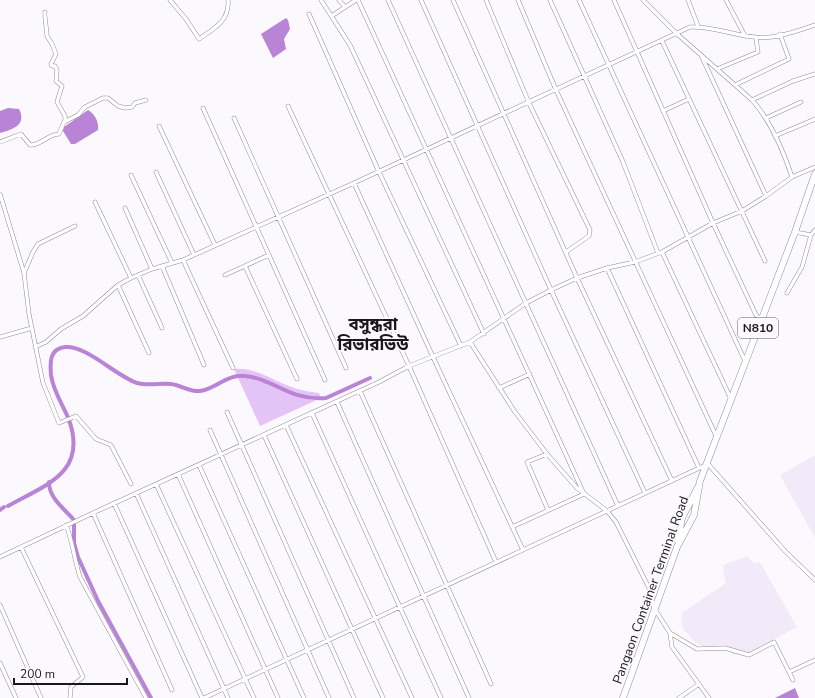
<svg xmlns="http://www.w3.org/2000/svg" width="815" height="698" font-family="'Nunito Sans','Noto Sans Bengali',sans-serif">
<rect width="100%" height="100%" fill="#fcf9fe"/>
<path fill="#f3eaf9" d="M815,455V538L780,475Z
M747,556L754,563L760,562L797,627L744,655H733L724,645L704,647L695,642L683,629L681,621L682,613L726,583L723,571L724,565Z"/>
<path fill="#e4c3f6" d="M234,369C257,367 276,383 297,389C304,391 312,392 319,393L321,398L260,426Z"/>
<path fill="#b984d6" d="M286,18L288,20L290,29L284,39L286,49L273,58L261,34Z
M8,108L19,109C27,125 13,129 0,133V111Z
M88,110C95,114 99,122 98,130L75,144H71L63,131L64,127Z
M795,688L799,698H775Z"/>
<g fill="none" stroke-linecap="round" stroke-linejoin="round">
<path stroke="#b984d6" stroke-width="4" d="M49,482C49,499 65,509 74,520V543L78,557L98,601L151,698
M8,506C45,485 88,473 69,420C63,405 53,391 51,375C50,363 49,349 65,347C86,345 116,376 137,383C148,386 160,383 171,384C180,385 190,392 200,391C216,389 226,374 245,376C275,379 289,401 326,398L370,378
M0,510L4,507"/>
<defs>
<path id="street" d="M170,0L186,19L199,39C214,29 230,20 228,0
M321,0L350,45L484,334
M339,0L345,7
M358,0L584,494L512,527
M388,0L618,506
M421,0L551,290L645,493
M453,0L577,278L672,481
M486,0L529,103L590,230L589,236L566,252
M518,0L556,90L717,438
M550,0L623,162L658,253
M579,0L745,361
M614,0L713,223L756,315L761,319
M643,0L676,33L752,100C771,121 783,150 792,177
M688,0L698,26
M726,0L745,36
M45,12C44,14 47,31 47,36L52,44L56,54L51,64L52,66H55L57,70L56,81L62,86L57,102L65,116V122
M309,14L379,172L461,346
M333,15L356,0
M662,41L765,261
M702,57L766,196
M717,69L758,52L756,38
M735,85L789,59L780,34
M752,100L793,81L815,74
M288,106L409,366L496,562
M203,108L325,380
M663,111L689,99
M234,118L346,368
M766,118L801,102
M159,126L215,245
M775,136L815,119
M0,142L21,134L30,145C40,146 48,134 59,134L64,122L78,115L85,107L103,98H108L118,106L125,108L132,107L135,103L146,100
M156,172L194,255
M131,175L172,263
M354,183L433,357L523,550
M0,194L24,273L29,314L43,383L59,423L76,416L96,439L111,445L131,484
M95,202L131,278
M125,208L152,269
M795,232L811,235L815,230
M662,252L731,399
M183,260L233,368
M162,266L204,365
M245,266L297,379
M607,268L699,468
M24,273L33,252L38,244L75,226
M138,275L162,328
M225,275L269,255
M118,285L149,353
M787,293L802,267L811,235
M0,337L32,328
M470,342L515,412L547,454L577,488L607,511L616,522L649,588L654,608L670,633L672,647L709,698
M35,347L46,342L61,329L83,316L118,285L131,278L152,269L183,260L354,183L690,27C712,26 733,35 754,37C773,40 797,31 815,25
M499,388L530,374
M360,391L491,684
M337,402L469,698
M227,412L354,698
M312,413L441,698
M286,425L412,698
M210,430L329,698
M264,435L383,698
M547,454L527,462L548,510
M199,465L304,698
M178,474L278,698
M156,484L254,698
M136,493L228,698
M114,503L202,698
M93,513L172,690
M66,525C73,542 74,559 80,577L146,698
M21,547L83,677L71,687L70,698
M0,557L93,513L379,382L409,366L470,342L526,303L551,290L577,278L607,268L635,262L662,252L713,223L742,211L766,196L792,177L815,167
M0,605L41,698
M670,633L697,649L725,648L749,655L774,642L793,680
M0,663L16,698
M789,672L815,660
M204,698L708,464L785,551L815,580
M679,698L699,684"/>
<path id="highway" d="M678,541L682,518L699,485
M623,698L677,547L694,515L700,481L795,232L815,174"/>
</defs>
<use href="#street" stroke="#918c93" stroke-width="4.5"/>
<use href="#highway" stroke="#918c93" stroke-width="7"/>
<use href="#street" stroke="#fff" stroke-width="3.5"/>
<use href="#highway" stroke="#fff" stroke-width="6"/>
</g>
<g text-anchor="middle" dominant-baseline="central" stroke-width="3.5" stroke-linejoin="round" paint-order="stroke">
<rect fill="#fcf9fe" stroke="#5d5b5e" stroke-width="1" x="738" y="318" width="40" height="20" rx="3"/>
<g font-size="12" font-weight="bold" fill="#19171a">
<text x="758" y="328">N810</text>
</g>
<g font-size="13" fill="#19171a" stroke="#fcf9fe">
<text transform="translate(651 590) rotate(-70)">Pangaon Container Terminal Road</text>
</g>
<g font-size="17" font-weight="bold" fill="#19171a" stroke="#fcf9fe">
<text x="373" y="324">বসুন্ধরা<tspan x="373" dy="20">রিভারভিউ</tspan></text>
</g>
</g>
<path d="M14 678v6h113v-6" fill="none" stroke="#19171a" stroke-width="2"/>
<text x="20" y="678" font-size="12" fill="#19171a" stroke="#fcf9fe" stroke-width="3" paint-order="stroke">200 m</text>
</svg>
